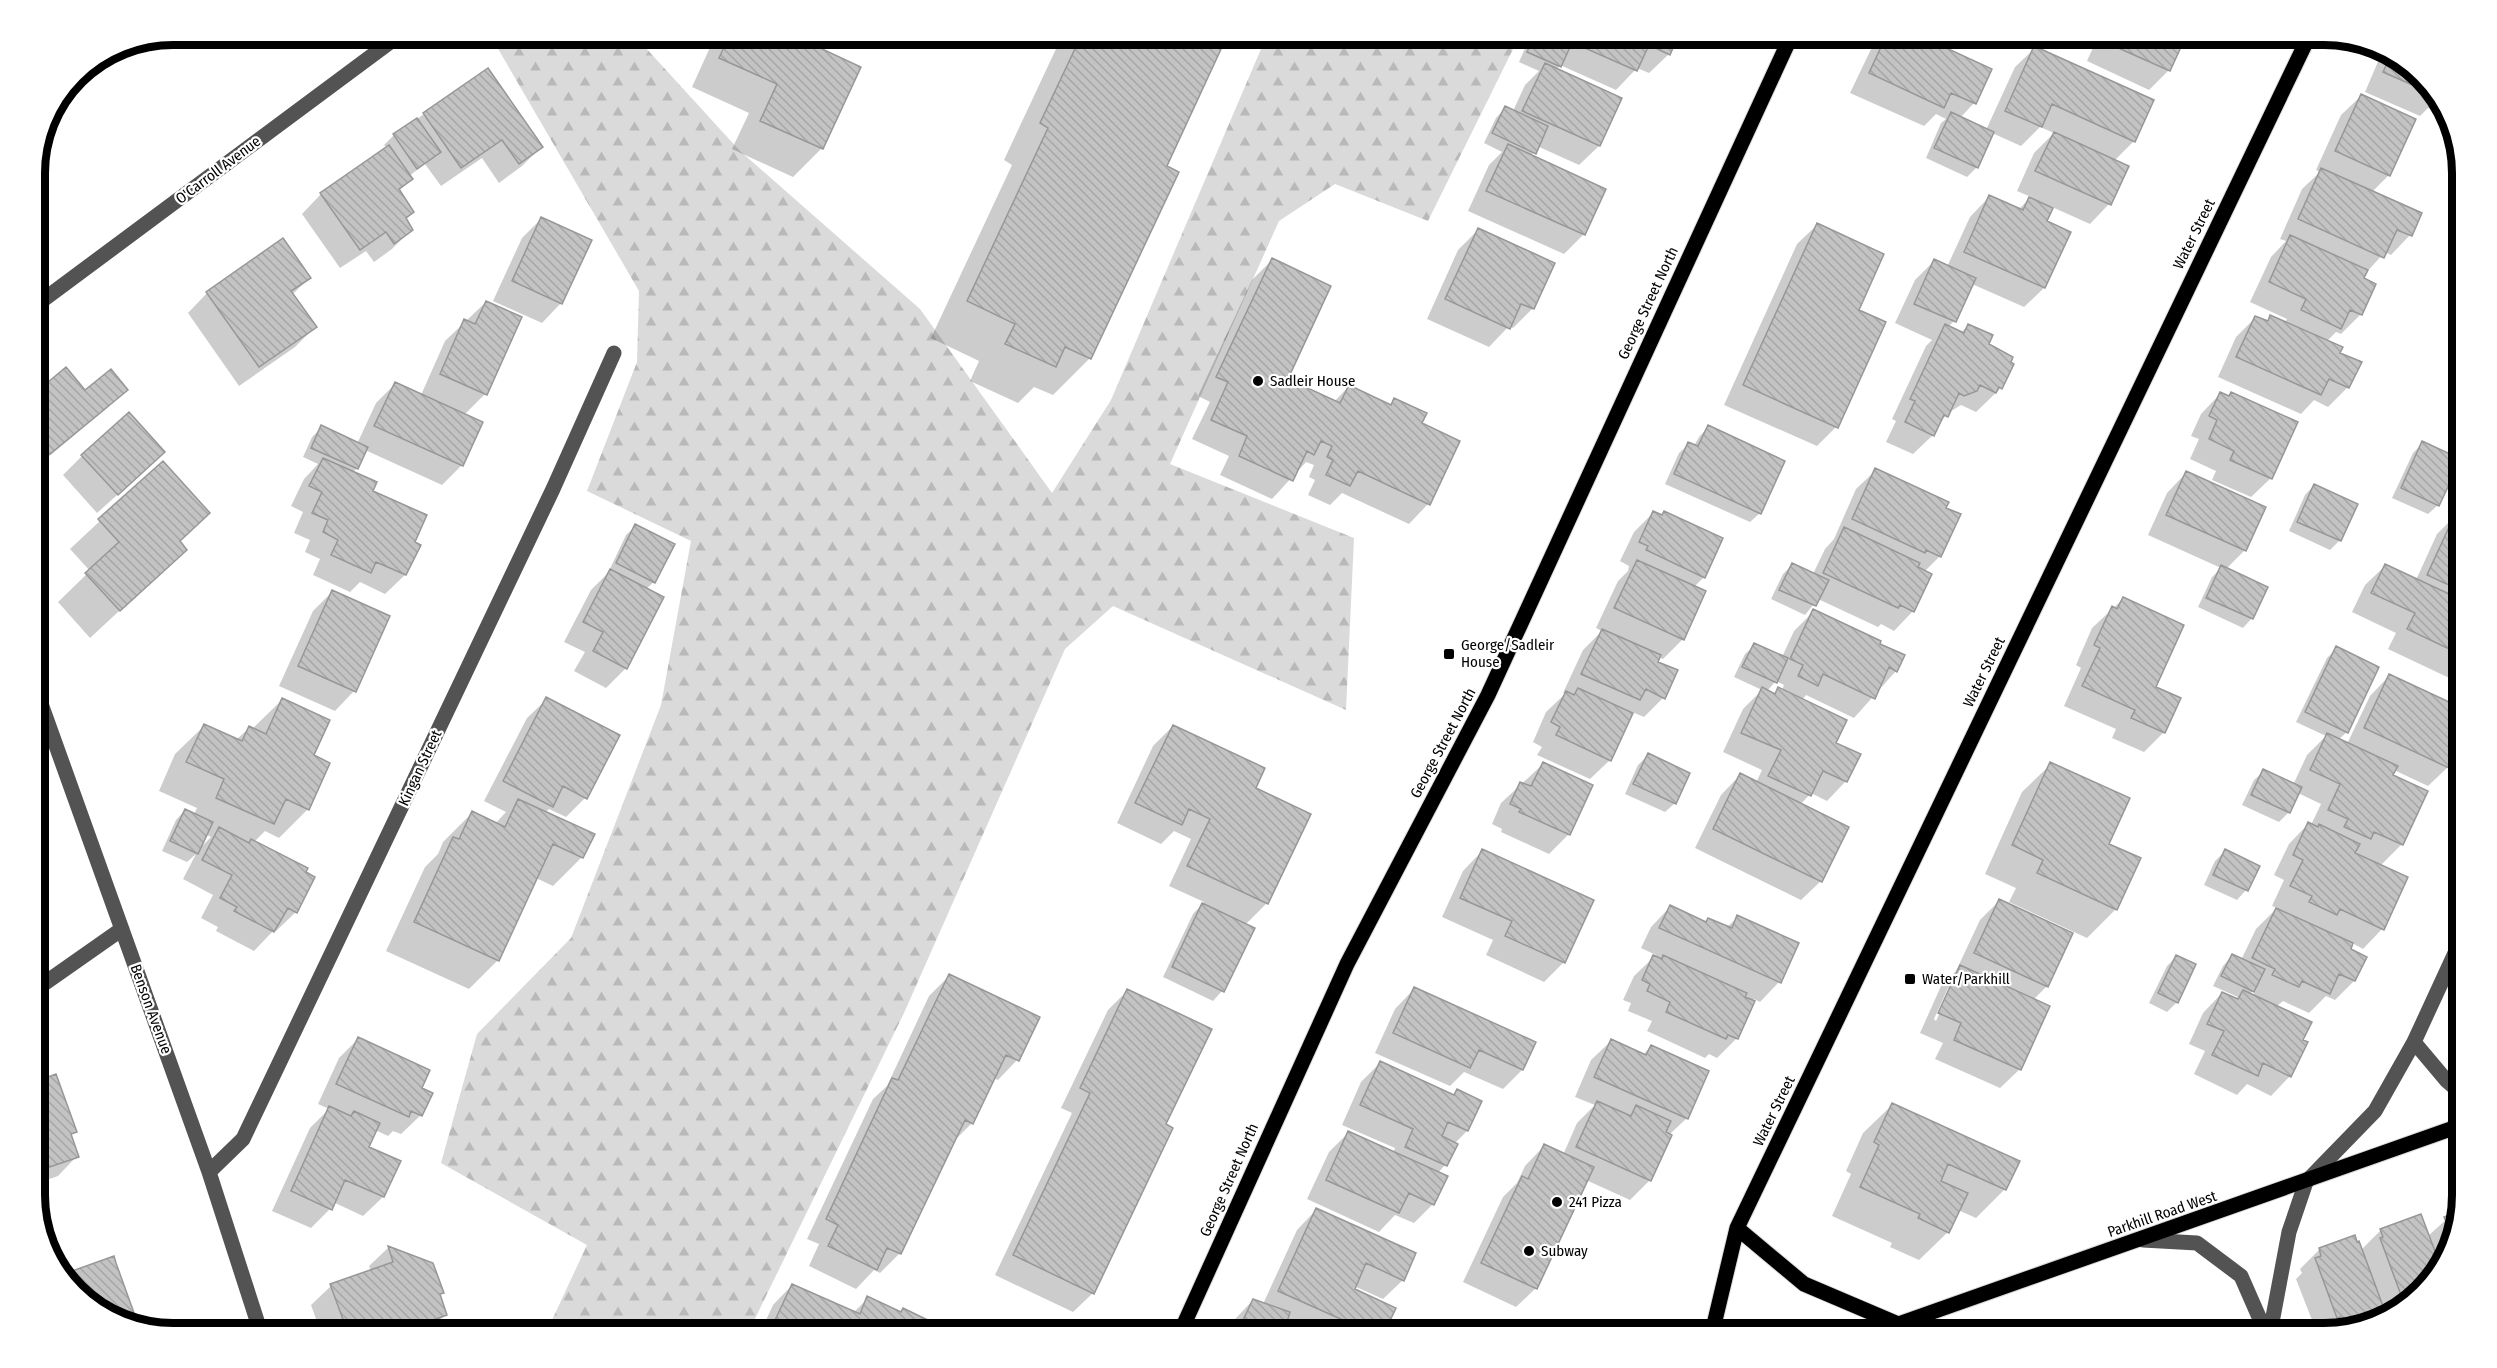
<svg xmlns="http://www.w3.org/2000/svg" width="2497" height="1368" font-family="'Fira Sans Condensed',sans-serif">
<defs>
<pattern id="forest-firs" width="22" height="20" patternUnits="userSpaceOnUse" patternTransform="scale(1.5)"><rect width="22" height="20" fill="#dadada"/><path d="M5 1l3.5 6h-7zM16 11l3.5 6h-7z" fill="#b9b9b9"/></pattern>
<pattern id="building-back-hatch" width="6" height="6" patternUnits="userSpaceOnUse" patternTransform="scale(1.5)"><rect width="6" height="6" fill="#c3c3c3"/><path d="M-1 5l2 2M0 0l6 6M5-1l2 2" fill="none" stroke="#a6a6a6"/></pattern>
</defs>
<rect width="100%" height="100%" fill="#fff"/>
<path fill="url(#forest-firs)" d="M619,34L634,35L740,151L920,309L1052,493L1111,400L1267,35H1520L1428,221L1335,184L1279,221L1170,464L1354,538L1346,710L1113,606L1065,649L904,1013L748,1333H546L587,1245L441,1163L477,1034L571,938L661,705L691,541L587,491L637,362L639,291L497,47Z"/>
<path fill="#0003" fill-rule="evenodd" d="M720,34H786L822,148L793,177L732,149L749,113L692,87L712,43Z
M1063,34H1227L1165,167L1090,358L1053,395L1034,387L1018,403L970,381L979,361L931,338L1012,165L1004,160Z
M1536,34H1675L1669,54L1649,73L1637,68L1616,90L1560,65L1556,70L1599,146L1579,165L1537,146L1531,156L1584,234L1564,254L1468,211L1489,165L1502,152L1484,143L1496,118L1505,108L1513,111L1525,85L1539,71L1519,62L1527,44Z
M1883,34H1912L1974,103L1960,118L1986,130L2015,67L2035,48L2134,141L2114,161L2127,166L2109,204L2090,224L2052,207L2045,222L2069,233L2044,288L2024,307L1972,284L1954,321L1948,327L1961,333L1968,325L1987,345L2001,388L1976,412L1961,405L1948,413L1937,426L1933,435L1913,454L1886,442L1896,421L1892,419L1926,346L1932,340L1895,323L1915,280L1934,261L1947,267L1970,217L1989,197L2018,210L2031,197L2017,191L2034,153L2054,133L2040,127L2021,146L1992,133L1977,167L1967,177L1926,158L1941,123L1946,119L1936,114L1924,126L1850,93L1873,45Z
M2099,34H2185L2169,70L2149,90L2087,61Z
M2383,50L2393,53L2439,96L2446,116L2428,108L2420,116L2365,92Z
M487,70L541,147L522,166L499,183L482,158L441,186L425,164L409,176L411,179L398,192L413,212L405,220L412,229L392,249L374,262L366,251L340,268L302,214L321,194L387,148L384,145L394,135Z
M2361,96L2389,175L2372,192L2410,235L2391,255L2385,252L2363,276L2361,314L2341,334L2336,332L2326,342L2338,354L2348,387L2328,407L2314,400L2301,414L2218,377L2236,337L2256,317L2265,322L2271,317L2285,323L2287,319L2250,302L2271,257L2286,241L2280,239L2302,189L2320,172L2316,170L2341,115Z
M542,218L561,303L542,323L493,301L522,238Z
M1817,225L1836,427L1817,446L1724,405L1797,244Z
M1478,230L1533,308L1513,328L1509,326L1489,347L1427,319L1458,250Z
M1272,260L1286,380L1334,402L1349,386L1389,405L1395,400L1420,423L1428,504L1409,524L1342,493L1330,505L1308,495L1315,480L1309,477L1314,465L1306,462L1272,499L1220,475L1229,456L1192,439L1210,402L1198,396L1252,280Z
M309,278L292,295L315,327L295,347L239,386L188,313L207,293Z
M486,302L485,394L464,415L481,423L462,465L442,485L365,450L357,468L352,473L371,492L413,542L405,575L385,594L360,582L350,592L313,575L320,559L305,552L310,540L294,533L303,512L291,506L304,479L318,464L303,457L312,437L322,427L357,444L376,403L395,384L421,395L445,341Z
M66,369L85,392L126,389L106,409L35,468V395Z
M2220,394L2227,397L2231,394L2271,478L2251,497L2212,480L2216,471L2190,459L2199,439L2191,436L2201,414Z
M1708,427L1760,513L1750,522L1665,484L1679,453L1689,444L1694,446L1699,437Z
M2462,433V490L2448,484L2438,505L2428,514L2392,498L2413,453L2423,443L2451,456Z
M82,456L144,471L97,513L63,475Z
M162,463L179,542L185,550L90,638L58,602L90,571L70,549Z
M1876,470L1944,509L1940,556L1924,572L1913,611L1894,631L1881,624L1878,627L1818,599L1805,615L1771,599L1783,574L1793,564L1813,574L1825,549L1834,539L1856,489Z
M2186,473L2245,550L2226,569L2252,618L2243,628L2198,607L2212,577L2221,568L2148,535L2167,493Z
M2314,485L2340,540L2330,550L2289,531L2305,495Z
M1653,513L1660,516L1664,513L1704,577L1694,587L1683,639L1663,659L1659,657L1657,662L1663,698L1644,717L1632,712L1610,760L1590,779L1537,755L1542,747L1533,742L1546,712L1565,694L1563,693L1583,650L1602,631L1596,628L1618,581L1628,571L1629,566L1620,561L1634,532Z
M2457,514L2462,517V684L2388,649L2396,633L2352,612L2365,585L2385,566L2416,580L2437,534Z
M636,526L654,582L646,589L662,598L625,669L606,688L574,671L585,652L564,642L591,590L608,573L626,535Z
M332,592L388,617L354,691L335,711L279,686L313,611Z
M2123,599L2154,688L2179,699L2164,732L2144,752L2112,738L2116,729L2064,706L2081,668L2076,665L2092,628Z
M1814,611L1878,644L1896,671L1854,718L1806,695L1802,700L1834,743L1846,781L1827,801L1811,793L1800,805L1821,881L1801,900L1695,848L1721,795L1740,775L1756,783L1762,770L1723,752L1743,709L1762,690L1734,677L1745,654L1755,645L1782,657L1794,631ZM1776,681L1784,685L1782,690L1779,689L1773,694L1767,691Z
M2337,648L2347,732L2338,740L2347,744L2370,696L2389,676L2462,710V736L2448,767L2428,786L2394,770L2391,776L2402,844L2380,866L2382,929L2363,949L2352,943L2349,950L2354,981L2335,1000L2326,996L2309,1013L2283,1001L2276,1007L2301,1040L2290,1076L2271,1096L2247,1084L2237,1095L2194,1074L2205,1051L2189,1044L2203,1013L2222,993L2236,1000L2238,997L2213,986L2223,966L2232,956L2241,960L2256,929L2277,908L2272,906L2284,880L2274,875L2289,844L2308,824L2311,825L2321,804L2298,793L2289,812L2279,822L2242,805L2254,780L2264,771L2293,785L2307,755L2326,736L2296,722L2327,658ZM2257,987L2253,996L2249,995Z
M547,699L585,798L566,817L549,809L545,813L582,857L553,886L536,878L498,960L469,989L386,951L425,867L438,854L443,842L472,813L495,824L506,812L484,801L527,718Z
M282,700L312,756L308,809L279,838L265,831L254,842L296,912L276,931L274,930L254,951L216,931L218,927L201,918L213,895L183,879L196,854L187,862L162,851L176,820L185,810L194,814L197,808L159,791L175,754L204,726L236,740L249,728L252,729ZM205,834L211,837L199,849Z
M1173,726L1254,789L1267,903L1245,925L1253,928L1222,991L1213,1001L1163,977L1193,914L1204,902L1169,886L1191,839L1174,831L1161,844L1117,823L1153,746Z
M1648,755L1675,803L1665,812L1625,794L1638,765Z
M1543,764L1569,834L1549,854L1501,832L1502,829L1492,824L1501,803Z
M2051,764L2107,844L2116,909L2087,938L2009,902L2016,888L1985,874L2022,792Z
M1482,851L1564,962L1544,982L1486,955L1493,940L1442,917L1463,871Z
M2225,851L2246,890L2237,900L2204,885L2215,861Z
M1999,901L2047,986L2033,1000L2020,1069L2000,1088L1935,1059L1943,1043L1920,1033L1941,986L1956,971L1980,920ZM1948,988H1951L1936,1021L1934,1019Z
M1670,907L1705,923L1727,927L1738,917L1779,982L1760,1002L1754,999L1737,1038L1717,1058L1709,1054L1705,1058L1647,1031L1652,1021L1628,1011L1631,1003L1623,1000L1634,976L1656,955L1641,948L1651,927Z
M2176,957L2177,1002L2167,1012L2149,1003L2167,966Z
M949,976L1017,1060L998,1080L993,1078L972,1123L953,1142L900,1253L880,1273L874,1270L856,1289L809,1266L819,1244L807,1239L873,1099L887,1086L929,996Z
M1414,989L1522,1070L1503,1089L1464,1072L1450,1086L1375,1053L1395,1009Z
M1128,990L1164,1125L1093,1293L1073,1312L995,1275L1072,1113L1061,1108L1108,1010Z
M358,1039L420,1089L421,1115L401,1134L393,1131L388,1136L375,1130L367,1147L399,1162L383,1197L363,1216L333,1202L330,1209L311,1228L272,1211L310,1128L329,1109L318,1104L339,1058Z
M1611,1041L1643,1055L1651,1046L1707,1072L1687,1118L1670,1134L1650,1180L1630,1200L1586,1180L1536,1288L1516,1307L1463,1282L1503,1197L1517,1183L1525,1166L1544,1146L1563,1155L1577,1123L1595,1105L1575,1097L1591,1060Z
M1380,1063L1452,1096L1457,1091L1467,1131L1454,1144L1445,1165L1438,1173L1433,1204L1414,1223L1395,1215L1379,1232L1307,1199L1329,1152L1348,1133L1393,1153L1395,1148L1342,1125L1361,1082Z
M55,1076L75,1132L70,1136L77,1156L58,1176L35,1184V1083Z
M1892,1105L2005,1189L1976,1218L1958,1210L1948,1232L1919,1260L1890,1247L1892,1243L1832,1216L1851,1174L1846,1171L1863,1133Z
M2460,1207L2444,1264L2394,1315L2391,1310L2384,1313L2386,1317L2325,1333H2317L2296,1279L2302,1273L2300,1269L2320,1249L2361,1250L2381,1230L2428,1236Z
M1316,1210L1403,1280L1383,1299L1354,1286L1353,1290L1394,1309L1383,1333H1309L1286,1323L1283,1333H1222L1253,1300L1263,1304L1297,1230Z
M389,1247L442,1292L439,1296L445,1315L426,1333H321L311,1305L331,1286L371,1271L369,1266Z
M792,1285L853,1313L868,1298L900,1313L903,1310L935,1325L938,1322L966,1333H760L773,1305Z"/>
<path fill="url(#building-back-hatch)" stroke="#979797" stroke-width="1.5" d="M730,34H790L861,67L823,149L760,121L777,84L719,58Z
M1082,34H1228L1167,166L1179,172L1091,359L1065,347L1056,367L1005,344L1015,324L967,301L1048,128L1040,123Z
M1535,34H1541L1570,47L1561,67L1527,52Z
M1575,34H1679L1670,55L1649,45L1637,71L1571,42Z
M1887,34H1916L1992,69L1976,104L1951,93L1944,108L1869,73Z
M2108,34H2187L2170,71L2105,42Z
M2034,46L2154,100L2135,142L2052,104L2042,127L2005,111Z
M2392,53H2393L2440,97L2383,72Z
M1545,63L1622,98L1600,146L1522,111Z
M488,68L543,147L519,164L502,140L461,168L423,113Z
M2361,94L2416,119L2390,176L2335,151Z
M1505,106L1548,126L1536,154L1492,133Z
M1951,112L1994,132L1978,168L1934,148Z
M417,118L441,152L417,169L393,134Z
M2054,132L2129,166L2111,205L2035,171Z
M1508,144L1606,189L1585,235L1486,191Z
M389,145L413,179L399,189L414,212L406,218L413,230L394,244L386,232L360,250L320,193Z
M2321,168L2422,213L2412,236L2397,230L2384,258L2298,219Z
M1989,195L2023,210L2029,197L2053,208L2047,221L2071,232L2045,288L1964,252Z
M541,217L592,240L562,304L512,281Z
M1817,223L1884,254L1859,310L1886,322L1838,428L1743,385Z
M1478,228L1555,263L1534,309L1521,304L1510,329L1445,299Z
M2290,235L2368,270L2364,278L2376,284L2362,315L2350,310L2341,329L2301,310L2306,299L2269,282Z
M283,238L311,278L291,291L317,327L259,367L206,292Z
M1272,258L1331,286L1288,379L1340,403L1349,385L1391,405L1394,398L1427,413L1422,423L1460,441L1430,505L1358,471L1350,486L1326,475L1333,460L1327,457L1332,446L1321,441L1314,455L1307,451L1293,481L1239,456L1247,436L1211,420L1228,382L1216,377Z
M1934,259L1976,278L1956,322L1914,304Z
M486,301L522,317L487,395L440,374L464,319L475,324Z
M2270,315L2343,347L2340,353L2362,362L2349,388L2329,379L2321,395L2236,357L2255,316L2268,321Z
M1945,324L1964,333L1968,324L1993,335L1989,344L2013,357L2011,362L2014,364L2002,389L1999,387L1996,393L1980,385L1977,391L1964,396L1959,393L1948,417L1944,415L1934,436L1905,422L1915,401L1910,399Z
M66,367L85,390L111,369L128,390L50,454L35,436V393Z
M395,382L483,422L463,466L374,426Z
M2220,392L2229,396L2231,392L2298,422L2272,479L2230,460L2234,451L2209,439L2217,420L2209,416Z
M129,412L165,452L118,495L81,455Z
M321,425L368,447L358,469L311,448Z
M1708,425L1785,461L1761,514L1674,474L1688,442L1698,446Z
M2422,441L2461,459L2439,506L2401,488Z
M323,458L377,482L373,491L427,515L415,542L421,545L406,575L376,562L371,573L331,555L338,540L323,532L328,520L312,513L322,492L309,486Z
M163,461L210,513L180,541L187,550L120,611L85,573L119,542L98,519Z
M1875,468L1949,502L1946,508L1961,514L1941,557L1926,550L1925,553L1852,519Z
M2186,471L2266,507L2246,551L2166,515Z
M2314,484L2358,504L2341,541L2297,522Z
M1653,511L1662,515L1664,511L1723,538L1705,578L1646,550L1648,546L1639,542Z
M2456,512L2462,515V591L2427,575Z
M635,524L675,544L655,583L616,563Z
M1844,527L1920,563L1918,567L1932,574L1914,612L1900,605L1898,608L1823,573Z
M1637,560L1706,591L1684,640L1614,608Z
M1792,563L1829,580L1816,606L1779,590Z
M2385,564L2462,600V655L2407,629L2415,613L2371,593Z
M2221,565L2268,587L2253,619L2206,598Z
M610,569L664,597L627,669L593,651L603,632L583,622Z
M332,590L390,616L356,692L298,666Z
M2123,597L2184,625L2156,687L2181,698L2165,733L2131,718L2135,710L2082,686L2100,648L2094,645L2112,606L2117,609Z
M1813,609L1881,641L1880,644L1905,655L1897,672L1889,667L1875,699L1823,674L1818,686L1798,676L1803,665L1790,659Z
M1602,629L1661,655L1658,662L1678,670L1665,699L1646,689L1640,700L1581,674Z
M1754,643L1788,658L1777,683L1742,667Z
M2336,646L2379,667L2348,733L2305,712Z
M2389,674L2462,708V739L2449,768L2364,728Z
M1762,687L1775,694L1778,687L1847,720L1836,743L1861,754L1847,782L1823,771L1811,796L1768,776L1781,750L1741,733Z
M1578,688L1633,713L1611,761L1556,735L1560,727L1551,722L1566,691L1574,695Z
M546,697L620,735L587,799L563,786L553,807L503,781Z
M282,698L330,720L314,755L330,763L309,810L286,799L274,824L216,798L224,779L186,762L204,724L242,741L249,726L266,734Z
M1173,725L1265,768L1256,788L1311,814L1268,904L1187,866L1210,819L1189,809L1182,825L1135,803Z
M2327,733L2398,766L2393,775L2428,791L2403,845L2374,832L2371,839L2344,827L2348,819L2328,810L2340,784L2310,770Z
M1648,753L1690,773L1676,804L1633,784Z
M1543,762L1593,785L1570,835L1519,812L1521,809L1510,804L1520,782L1531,786Z
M2050,762L2130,798L2109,844L2141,858L2117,910L2037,873L2043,860L2012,845Z
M2263,769L2302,787L2290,813L2251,795Z
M1740,773L1849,827L1822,882L1713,829Z
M518,799L595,834L583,858L553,844L499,961L414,922L453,837L459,839L472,811L505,827Z
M185,809L213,822L198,854L170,841Z
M2308,822L2318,827L2319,824L2360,844L2355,853L2408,877L2384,930L2340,909L2337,915L2309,902L2312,896L2290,886L2303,860L2293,855Z
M219,827L249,843L251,839L308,868L306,872L315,877L297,913L288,908L274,932L234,911L237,907L220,898L232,875L202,860Z
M1482,849L1594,900L1565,963L1505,936L1512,921L1460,898Z
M2225,849L2260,866L2248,891L2213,875Z
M1999,899L2073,933L2048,987L1974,953Z
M1202,903L1255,928L1224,992L1172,967Z
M1670,905L1706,922L1708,918L1732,928L1737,915L1799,943L1781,983L1659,928Z
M2276,908L2353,943L2351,949L2367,957L2355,981L2339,974L2330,994L2302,981L2299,987L2272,975L2275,969L2252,958Z
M2232,954L2265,969L2254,992L2221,976Z
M1653,955L1662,959L1663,955L1747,993L1745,997L1755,1001L1738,1039L1728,1035L1726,1039L1666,1012L1670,1002L1647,991L1650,984L1642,980Z
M2176,955L2196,964L2178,1003L2158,993Z
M1960,965L2050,1006L2021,1070L1954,1040L1961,1023L1938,1013Z
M949,974L1040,1017L1019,1061L1006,1055L973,1124L965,1120L901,1254L887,1248L877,1270L828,1246L838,1225L826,1219L892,1078L898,1080Z
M1414,987L1536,1042L1523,1070L1479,1050L1470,1068L1393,1033Z
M1127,989L1212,1029L1166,1124L1173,1128L1094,1294L1013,1255L1090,1093L1080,1088Z
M2243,990L2312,1022L2303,1040L2308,1042L2291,1077L2263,1063L2258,1076L2212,1055L2224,1031L2207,1024L2222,992L2238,999Z
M358,1037L430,1070L422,1088L433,1093L422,1116L411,1111L409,1117L336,1084Z
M1611,1039L1646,1055L1651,1045L1709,1071L1688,1119L1594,1077Z
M1380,1061L1454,1095L1457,1089L1482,1101L1468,1131L1448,1122L1442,1136L1458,1144L1447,1166L1405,1147L1413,1129L1360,1105Z
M56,1074L77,1132L71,1134L79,1157L35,1172V1082Z
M1597,1101L1631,1116L1636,1105L1671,1121L1666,1132L1672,1135L1651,1181L1576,1147Z
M1892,1103L2020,1161L2006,1190L1948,1164L1941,1181L1968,1193L1949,1233L1918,1218L1920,1214L1860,1187L1879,1145L1874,1142Z
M329,1106L351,1116L354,1111L380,1123L369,1147L401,1161L384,1197L345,1180L332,1210L291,1191Z
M1348,1131L1448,1176L1434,1205L1409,1193L1399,1213L1326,1180Z
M1544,1144L1594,1167L1537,1289L1481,1263L1522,1176L1528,1179Z
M2460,1205L2452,1236L2444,1217L2456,1213L2455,1207Z
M1316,1208L1416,1253L1404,1281L1366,1263L1355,1289L1396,1308L1384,1333H1372L1278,1291Z
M2421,1214L2441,1267L2412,1296L2410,1291L2401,1295L2380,1238L2383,1237L2380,1229Z
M2355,1235L2357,1242L2359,1241L2387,1317L2344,1328L2340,1317L2337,1318L2315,1258L2321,1256L2319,1248Z
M388,1246L433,1263L444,1293L440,1294L447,1315L397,1333H380L378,1327L360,1333H348L330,1284L393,1262Z
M114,1256L116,1263L138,1324L104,1315L61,1275Z
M792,1284L860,1314L867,1296L901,1312L903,1308L936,1324L938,1320L967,1333H769Z
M1253,1299L1290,1312L1284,1333H1237Z
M2133,1332H2174V1333H2133Z"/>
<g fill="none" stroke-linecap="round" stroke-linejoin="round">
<defs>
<path id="major" d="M1737,1228L1804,1284L1898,1324
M1180,1333L1347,964L1488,695L1792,34
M1712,1333L1737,1228L2310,34
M1873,1333L2462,1125"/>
</defs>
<use href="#major" stroke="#dbdbdb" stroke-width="17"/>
<path stroke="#535353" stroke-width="15" d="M35,306L401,34
M35,687L209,1172L261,1333
M35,990L122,929
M2414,1042L2446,1080L2462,1094
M209,1172L243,1139L553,489L614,353
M2143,1240L2197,1243L2241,1276L2266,1333
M2270,1333L2289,1232L2306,1182L2375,1111L2414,1042L2462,938"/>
<use href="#major" stroke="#000" stroke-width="15"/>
</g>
<g fill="#000" stroke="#fff" stroke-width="2">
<circle cx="1258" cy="381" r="6"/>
<rect x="1443" y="648" width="12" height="12" rx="3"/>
<rect x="1904" y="973" width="12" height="12" rx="3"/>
<circle cx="1557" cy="1202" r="6"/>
<circle cx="1529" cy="1251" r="6"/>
</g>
<g text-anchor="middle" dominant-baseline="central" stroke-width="4.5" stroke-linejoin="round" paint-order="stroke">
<g font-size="15" fill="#000" stroke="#fff">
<text transform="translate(218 170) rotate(-37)">O'Carroll Avenue</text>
<text transform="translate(2194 234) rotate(-64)">Water Street</text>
<text transform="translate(1648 303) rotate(-65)">George Street North</text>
<text transform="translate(1984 672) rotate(-64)">Water Street</text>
<text transform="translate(1443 743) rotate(-62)">George Street North</text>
<text transform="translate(420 768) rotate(-65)">Kingan Street</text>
<text transform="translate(151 1009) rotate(70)">Benson Avenue</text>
<text transform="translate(1774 1111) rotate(-64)">Water Street</text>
<text transform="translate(1229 1180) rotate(-66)">George Street North</text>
<text transform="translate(2162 1214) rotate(-19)">Parkhill Road West</text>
</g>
<g font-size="15" fill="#000" stroke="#fff" text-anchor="start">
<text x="1270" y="381">Sadleir House</text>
<text x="1461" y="645">George/Sadleir<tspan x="1461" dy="17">House</tspan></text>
<text x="1922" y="979">Water/Parkhill</text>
<text x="1569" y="1202">241 Pizza</text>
<text x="1541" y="1251">Subway</text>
</g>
</g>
<path d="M0 0H2497V1368H0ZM173 45H2324A128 128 0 0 1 2452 173V1195A128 128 0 0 1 2324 1323H173A128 128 0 0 1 45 1195V173A128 128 0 0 1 173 45Z" fill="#fff" fill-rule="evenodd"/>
<path fill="none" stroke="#000" stroke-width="8" d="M173 45H2324A128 128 0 0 1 2452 173V1195A128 128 0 0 1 2324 1323H173A128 128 0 0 1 45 1195V173A128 128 0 0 1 173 45Z"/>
</svg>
